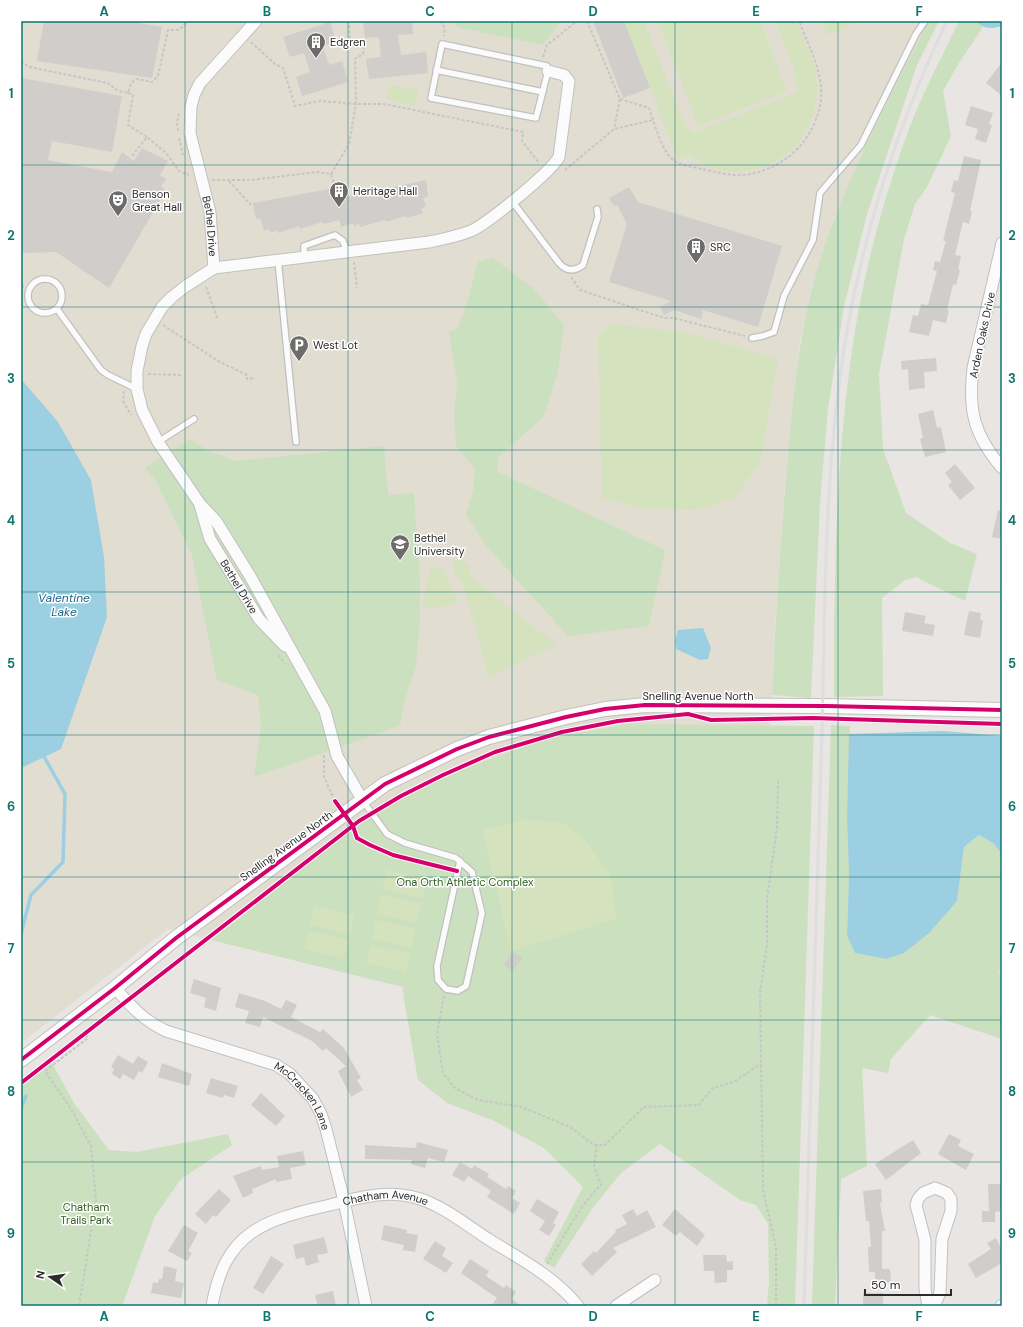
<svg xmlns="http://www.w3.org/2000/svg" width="1023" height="1327" font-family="'DM Sans',sans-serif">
<rect width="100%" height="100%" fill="#e8e5e2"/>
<path fill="#e2ddd1" d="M21,21H928L862,156L834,218L813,284L800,341L784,495L775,627L760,943L403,987L168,929L21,1043Z"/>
<path fill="#cbe0be" d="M452,21H561L543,45L465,29L456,26Z
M928,21H939L917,65L867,214L844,306L828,409L820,502L811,698L772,695C776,611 781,528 789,445C794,391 799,338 813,285C837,193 886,107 928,21Z
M959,21H976L983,27L959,63L943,91L951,136L927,187L915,204L904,239L879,374L883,449L906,513L950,543L977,554L965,601L916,577L905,580L882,598L883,696L834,697C834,587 835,475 850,366C860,285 881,205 909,129C922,94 943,55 959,21Z
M492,257L534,289L564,325L558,371L544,416L498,458V472L665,550L649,626L568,636L487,547L466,515L473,491L475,469L456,446L454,414L457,382L449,332L457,329L466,306L478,262Z
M190,439L210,452L236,461L384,446L388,495L414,493L420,581V619L416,666L404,703L400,726L254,777L261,727L258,695L217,680L192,555L156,481L145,468Z
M627,724L814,726L795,1306H767L769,1282L768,1224L756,1205L740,1200L660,1144L621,1173L592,1209L554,1268L544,1261L583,1187L544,1148L492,1120L447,1103L418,1080L404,999L403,987L211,940L350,832L418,786L543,740Z
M831,725L850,726L847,819L849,875L847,936L855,953L886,959L957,901L964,847L979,835L993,843L1002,854V958L999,973L1002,974V1039L930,1015L891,1059L888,1073L862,1068L867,1166L841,1179L835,1306H812Z
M52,1063L74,1103L109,1150L137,1152L228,1134L232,1145L181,1179L155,1216L122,1306H21V1087Z"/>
<path fill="#d4e3bd" d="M624,21H644L680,113L687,127L693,133L798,92L795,72L776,21H796C805,43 818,67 817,91C816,141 773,177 724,171C710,169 699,162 688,155L678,159Z
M658,21H760L787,91L698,126Z
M822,21H860L828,35Z
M389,85L418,90L415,106L387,100Z
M610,324L683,332L778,359L760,462L734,498L697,510L645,509L602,498L598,338Z
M456,560H460L468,565L470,577L557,645L489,677L462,581L454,573L453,563Z
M442,567L458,602L441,607H422L429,574V568Z
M524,820L561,822L584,838L611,876L616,919L511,951L482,830Z
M387,870L427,879L422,898L382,889Z
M381,895L421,904L417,923L377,914Z
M314,906L354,915L350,934L310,925Z
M376,920L416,929L411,947L372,939Z
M309,931L349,940L344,958L304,949Z
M370,945L410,954L406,972L366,963Z"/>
<path fill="#9ccfe2" d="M976,21H1002V26C993,29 982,29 976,21Z
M21,379L58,422L91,480L104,557L107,617L61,749L21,768Z
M703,628L711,648L708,659L700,660L676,649L675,641L678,630Z
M943,731L1002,736V854L993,843L979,835L964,847L957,901L929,933L904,953L886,959L855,953L847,936L849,875L847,819L849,734Z"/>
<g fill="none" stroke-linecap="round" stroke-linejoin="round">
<path stroke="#9ccfe2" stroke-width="3.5" d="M21,934L31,895L63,862L65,794L42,753
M21,1108L26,1096"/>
</g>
<path fill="#d0cdcb" d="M44,21H128L162,27L152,78L37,61Z
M363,21H412L413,34L398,35L401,55L426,52L428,73L369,79L366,59L381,57L379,37L365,38Z
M593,21H624L650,88L623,98Z
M330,22L336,42L323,46L329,65L342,61L348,82L302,96L296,77L310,72L304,53L290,57L283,37Z
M1002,62V96L986,83Z
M21,78L122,96L112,152L52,141L48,160L112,172L122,152L134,161L142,148L168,161L160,175L166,179L161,187L166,190L109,288L56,252L21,253Z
M971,106L993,113L989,124L992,125L986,143L975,139L978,129L965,125Z
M964,156L981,160L970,211H972L969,224L963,222L955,255L961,256L958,270H960L956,285L953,284L947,310H949L946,323L933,320L929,336L909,332L913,315L918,316L921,304L928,305L937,271L933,270L935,261L940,262L946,241H943L955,193L951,192L954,180L958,181Z
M426,180L428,196L423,198L426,206L421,209L423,213L407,218L406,216L386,222L385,220L360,227L359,224L354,226L353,223L341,227L339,220L324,224L322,222L300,229L299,226L278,233L277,230L270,233L269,229L264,231L260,218L256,220L253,203L329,189L330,196L340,192L342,198Z
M629,187L638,202L782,246L758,327L703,310L701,319L674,310L664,315L660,307L671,301L609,282L627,224L617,205L614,206L609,198Z
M936,358L937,371L924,372L925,388L909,390L908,369L902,370L901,361Z
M933,410L937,428L941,427L946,452L925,457L920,439L923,438L918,414Z
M955,464L975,488L960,500L948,485L952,482L945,473Z
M998,510L1002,511V539L992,537Z
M969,611L981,613L980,620H983L980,638L964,635Z
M905,612L926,616L924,623L935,625L933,636L902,631Z
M512,952L522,958L513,971L504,965Z
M194,979L221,988L216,1011L204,1007L206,998L190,993Z
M239,993L265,1001L281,1009L286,1000L297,1005L291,1017L320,1032L323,1029L344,1048L361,1078L357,1080L363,1090L351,1097L338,1071L346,1066L326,1048L323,1051L312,1041L263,1017L260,1027L245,1023L249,1011L235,1007Z
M118,1055L133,1064L138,1056L148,1062L142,1073L139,1071L134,1080L123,1074L120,1079L112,1074L114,1069L111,1067Z
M162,1063L192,1074L189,1086L158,1077Z
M211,1078L238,1086L234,1098L224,1095L223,1098L206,1093Z
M261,1093L285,1116L276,1126L251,1105Z
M949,1134L961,1140L958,1146L974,1154L966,1170L938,1154Z
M913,1140L921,1153L886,1180L875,1164Z
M417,1142L448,1150L444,1162L428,1158L425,1168L411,1164L412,1160L365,1159V1145L416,1148Z
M303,1151L306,1165L290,1168L292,1179L276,1182V1179L252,1189L253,1193L243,1198L233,1176L261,1166L262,1170L279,1167L277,1156Z
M460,1162L472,1169L474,1165L489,1174L487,1177L506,1189L508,1186L516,1191L512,1198L520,1203L514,1214L487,1197L491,1191L468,1176L464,1182L452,1175Z
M988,1184H1002V1211L995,1212V1222H982V1211H989Z
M219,1189L231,1200L216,1217L213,1215L206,1224L195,1214Z
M881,1189L882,1202L880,1203L885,1231H882V1269H890L891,1283H875V1272H869L868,1247H871L869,1221H866L863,1191Z
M537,1199L559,1212L553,1223L556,1225L549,1236L539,1230L545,1221L530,1211Z
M633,1209L637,1216L647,1210L656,1227L613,1248L617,1252L592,1276L581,1264L594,1251L596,1253L616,1232L615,1230L627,1224L622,1215Z
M675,1209L705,1235L697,1246L680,1232L676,1236L662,1225Z
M184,1225L198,1233L188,1251L192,1253L187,1261L168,1251Z
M384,1225L407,1230L406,1233L418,1235L415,1252L403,1250L404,1245L381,1240Z
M324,1237L328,1253L317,1255L319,1262L306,1266L304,1257L296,1259L293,1245Z
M996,1238L1002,1250V1263L976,1278L968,1264L991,1249L987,1243Z
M435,1241L446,1248L442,1256L453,1263L446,1273L423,1259Z
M703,1255H726L727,1262L733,1261V1270H727V1282L715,1283L714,1271H704Z
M271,1256L284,1264L263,1294L253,1288Z
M470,1259L489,1271L486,1276L504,1288L506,1285L516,1292L512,1299L522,1306H491L497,1298L461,1273Z
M164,1266L177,1269L175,1281L184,1283L181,1298L151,1293L153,1282L158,1283L159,1279H162Z
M333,1291L336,1306H318L315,1295Z
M863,1293H883V1306L863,1305Z"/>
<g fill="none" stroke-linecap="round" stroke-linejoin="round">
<defs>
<path id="service" d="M442,44L547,66L548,71L536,118L431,98Z
M436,70L543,92
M512,201L559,263C566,271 574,272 583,265L598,217L597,209
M304,257V246L335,235L343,241L347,252
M278,260L296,442
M28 296a17 17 0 1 1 34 0a17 17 0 1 1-34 0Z
M57,309L101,370L108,375L137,389
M752,338L763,336L774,332L784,296L813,240L820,193L861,145L916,34L925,21
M158,442L194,419
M363,801L387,834L405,843L456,858L472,872L482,913L466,986L458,991L446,989L438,980L437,966L460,861"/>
<g id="minor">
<path id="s1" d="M256,21L200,83L194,95L191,107L190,133L210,212L214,268L186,286L172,297L162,307L146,334L142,346L137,371V389L142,410L158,442L200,504L216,521L250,576L325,711L337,756L363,801"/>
<path d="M1002,243L973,368C968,411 974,435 1002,468"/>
<path d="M214,268L429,242C444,239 459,236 473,230C490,221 550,173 559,157L569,81L564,75L548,71"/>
<path id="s2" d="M200,505L210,539L259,619L285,646"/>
<path id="s3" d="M115,988C131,1006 144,1021 166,1031L276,1065L290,1074L313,1099L321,1114L326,1129L344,1201L366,1306"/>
<path id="s4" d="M212,1306C225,1231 264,1220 330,1205C353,1199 379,1192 402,1195C434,1198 462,1222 488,1239C519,1258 555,1277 578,1306"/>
<path d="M616,1306L655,1280"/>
<path d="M928,1306L925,1289V1240L916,1205L918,1199L923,1193L935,1188L947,1193L951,1199V1211L942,1239L940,1293L934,1306"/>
<path d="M1001,1306L1002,1305"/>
</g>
<path id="tertiary" d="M21,1060L115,988L176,938L385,784L457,749L489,737L566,717L605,709L645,705L826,706L1002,710"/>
</defs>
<use href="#service" stroke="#c1c0c0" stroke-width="8"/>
<use href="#minor" stroke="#c1c0c0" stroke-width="13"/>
<use href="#tertiary" stroke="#c1c0c0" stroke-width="16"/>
<path stroke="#c6c6c6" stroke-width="2" stroke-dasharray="3 2" stroke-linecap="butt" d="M440,21C445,25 445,31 444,36
M587,21L620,99L614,129
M251,42L275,64L283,68L295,106L320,101L356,104H384L523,132L522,141L539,163
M543,57L547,45L577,21
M21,61L29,67L108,83L118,91L128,93L131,83L137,79L152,82L158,76L168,30H179L188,21
M128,93L133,95L128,125L147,137
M620,99L649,108C655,123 661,153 676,162C682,166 695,167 702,169C716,172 730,176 744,175C783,170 812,143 820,106C826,77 809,47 799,21
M178,131L177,122L179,114
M179,138L183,155
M132,156L147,137L166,153L179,171L189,175
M565,170L614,129L653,120
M331,174L349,144L356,104L355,59L363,54L364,48L358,41L350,40L349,21
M212,180H251L317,172L331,174L336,190
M229,181L251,205
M354,262L357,288
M571,277L580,290L664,318H673L745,336
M21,286L30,288
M206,287L218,320
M163,325L218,361L247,375V379L254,378
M148,374L182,375
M124,391L123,401L131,415
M278,655L285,664
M324,755V777L335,801
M444,996L437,1034L443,1073L455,1088L478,1100L522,1107L570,1127L594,1145H605L644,1107L699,1105L713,1088L734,1082L760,1064
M547,1264C564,1237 578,1207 601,1185L594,1166L597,1145
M79,1306L96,1200L91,1146L71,1109L45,1071L88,1038L85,1034
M776,1306V1247L763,1190L760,992L767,945V899L777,828L778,781"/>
<use href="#service" stroke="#fcfbfb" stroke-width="5.5"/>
<use href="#minor" stroke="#fcfbfb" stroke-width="11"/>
<use href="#tertiary" stroke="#fcfbfb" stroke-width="14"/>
<path stroke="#dededf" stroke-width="3" d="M804,1306C810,1125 816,944 821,763C825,645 823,527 836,410C850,275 889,143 947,21"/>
<defs>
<path id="cycleway" d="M335,801L353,826L357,838L370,845L393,855L457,871
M21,1060L115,988L176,938L385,784L457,749L489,737L566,717L605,709L645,705L826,706L1002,710
M21,1083L359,821L401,796L443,775L495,752L562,732L618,721L688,714L711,720L813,718L1002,724"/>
</defs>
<use href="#cycleway" stroke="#fff" stroke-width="6"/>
<use href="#cycleway" stroke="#d6006c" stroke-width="4"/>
</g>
<path fill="none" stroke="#0f766e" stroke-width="1" stroke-opacity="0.55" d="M185,21V1306M348,21V1306M512,21V1306M675,21V1306M838,21V1306M21,165H1002M21,307H1002M21,450H1002M21,592H1002M21,735H1002M21,877H1002M21,1020H1002M21,1162H1002"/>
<defs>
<symbol id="building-pin" viewBox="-11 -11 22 30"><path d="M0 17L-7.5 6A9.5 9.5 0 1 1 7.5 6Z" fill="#6d6c6b" stroke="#fff"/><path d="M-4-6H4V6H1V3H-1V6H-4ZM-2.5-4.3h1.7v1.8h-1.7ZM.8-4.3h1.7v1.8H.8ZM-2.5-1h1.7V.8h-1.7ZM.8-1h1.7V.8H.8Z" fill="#fff"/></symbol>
<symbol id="theatre-pin" viewBox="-11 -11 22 30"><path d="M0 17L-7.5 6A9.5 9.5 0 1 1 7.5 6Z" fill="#6d6c6b" stroke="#fff"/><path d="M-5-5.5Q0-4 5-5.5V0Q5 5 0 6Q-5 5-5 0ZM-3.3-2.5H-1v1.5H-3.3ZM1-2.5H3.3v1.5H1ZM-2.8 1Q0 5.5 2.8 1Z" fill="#fff"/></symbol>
<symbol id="parking-pin" viewBox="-11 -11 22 30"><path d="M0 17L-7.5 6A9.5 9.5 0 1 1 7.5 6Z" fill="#6d6c6b" stroke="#fff"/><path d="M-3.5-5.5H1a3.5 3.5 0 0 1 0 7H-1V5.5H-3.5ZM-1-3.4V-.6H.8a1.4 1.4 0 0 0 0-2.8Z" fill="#fff"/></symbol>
<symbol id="university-pin" viewBox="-11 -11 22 30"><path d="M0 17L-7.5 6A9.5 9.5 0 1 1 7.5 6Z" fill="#6d6c6b" stroke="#fff"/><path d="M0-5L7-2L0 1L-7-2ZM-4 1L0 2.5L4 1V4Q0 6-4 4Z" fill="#fff"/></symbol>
</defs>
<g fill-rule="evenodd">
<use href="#building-pin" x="305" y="31" width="22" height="30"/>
<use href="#building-pin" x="328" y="180" width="22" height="30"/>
<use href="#theatre-pin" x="107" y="189" width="22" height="30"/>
<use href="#building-pin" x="685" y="236" width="22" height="30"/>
<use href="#parking-pin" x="288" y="334" width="22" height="30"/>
<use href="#university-pin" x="389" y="533" width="22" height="30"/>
</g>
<g text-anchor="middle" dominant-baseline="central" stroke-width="3" stroke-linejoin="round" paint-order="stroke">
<g font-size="11" fill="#2b2b2b" stroke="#fff" text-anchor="start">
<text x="330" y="42">Edgren</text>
<text x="353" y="191">Heritage Hall</text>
<text x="132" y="194">Benson<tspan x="132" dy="13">Great Hall</tspan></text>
<text x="710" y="247">SRC</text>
<text x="313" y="345">West Lot</text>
<text x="414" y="538">Bethel<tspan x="414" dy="13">University</tspan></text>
</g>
<g font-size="11" fill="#2b2b2b" stroke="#fff">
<text stroke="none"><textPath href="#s1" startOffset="231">Bethel Drive</textPath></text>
<text transform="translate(982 335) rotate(-78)">Arden Oaks Drive</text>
<text stroke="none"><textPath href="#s2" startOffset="91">Bethel Drive</textPath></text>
<text x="698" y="696">Snelling Avenue North</text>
<text transform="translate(286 846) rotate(-36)">Snelling Avenue North</text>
<text stroke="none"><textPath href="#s3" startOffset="224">McCracken Lane</textPath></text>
<text stroke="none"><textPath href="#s4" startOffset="226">Chatham Avenue</textPath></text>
</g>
<g font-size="11" fill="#2d6122" stroke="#fff">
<text x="465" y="882">Ona Orth Athletic Complex</text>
<text x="86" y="1207">Chatham<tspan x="86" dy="13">Trails Park</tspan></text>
</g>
<g font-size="12" font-style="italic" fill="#1b648f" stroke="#fff">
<text x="64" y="598">Valentine<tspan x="64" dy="14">Lake</tspan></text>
</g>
</g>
<rect width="1023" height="1327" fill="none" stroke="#ffffff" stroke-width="44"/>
<g transform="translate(50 1277) rotate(283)" stroke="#ffffff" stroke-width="3" paint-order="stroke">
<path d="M0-3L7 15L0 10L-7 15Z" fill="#2b2b2b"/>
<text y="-6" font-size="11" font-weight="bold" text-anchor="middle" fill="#2b2b2b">N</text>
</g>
<path d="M865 1289v6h86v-6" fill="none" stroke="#2b2b2b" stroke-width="2"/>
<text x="871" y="1289" font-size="12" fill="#2b2b2b" stroke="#ffffff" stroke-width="3" paint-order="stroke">50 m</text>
<rect x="22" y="22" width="979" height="1283" fill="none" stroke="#0f766e" stroke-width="1.5"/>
<g font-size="13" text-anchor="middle" font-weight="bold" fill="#0f766e">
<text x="104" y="16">A</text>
<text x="267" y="16">B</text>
<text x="430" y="16">C</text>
<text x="593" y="16">D</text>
<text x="756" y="16">E</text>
<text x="919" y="16">F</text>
<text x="11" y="98">1</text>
<text x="1012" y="98">1</text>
<text x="11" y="240">2</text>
<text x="1012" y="240">2</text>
<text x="11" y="383">3</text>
<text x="1012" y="383">3</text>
<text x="11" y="525">4</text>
<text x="1012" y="525">4</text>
<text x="11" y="668">5</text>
<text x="1012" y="668">5</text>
<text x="11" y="811">6</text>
<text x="1012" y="811">6</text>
<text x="11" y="953">7</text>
<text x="1012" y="953">7</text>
<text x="11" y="1096">8</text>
<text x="1012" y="1096">8</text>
<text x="11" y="1238">9</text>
<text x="1012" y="1238">9</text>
<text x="104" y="1321">A</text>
<text x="267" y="1321">B</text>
<text x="430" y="1321">C</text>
<text x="593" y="1321">D</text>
<text x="756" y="1321">E</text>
<text x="919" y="1321">F</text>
</g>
</svg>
